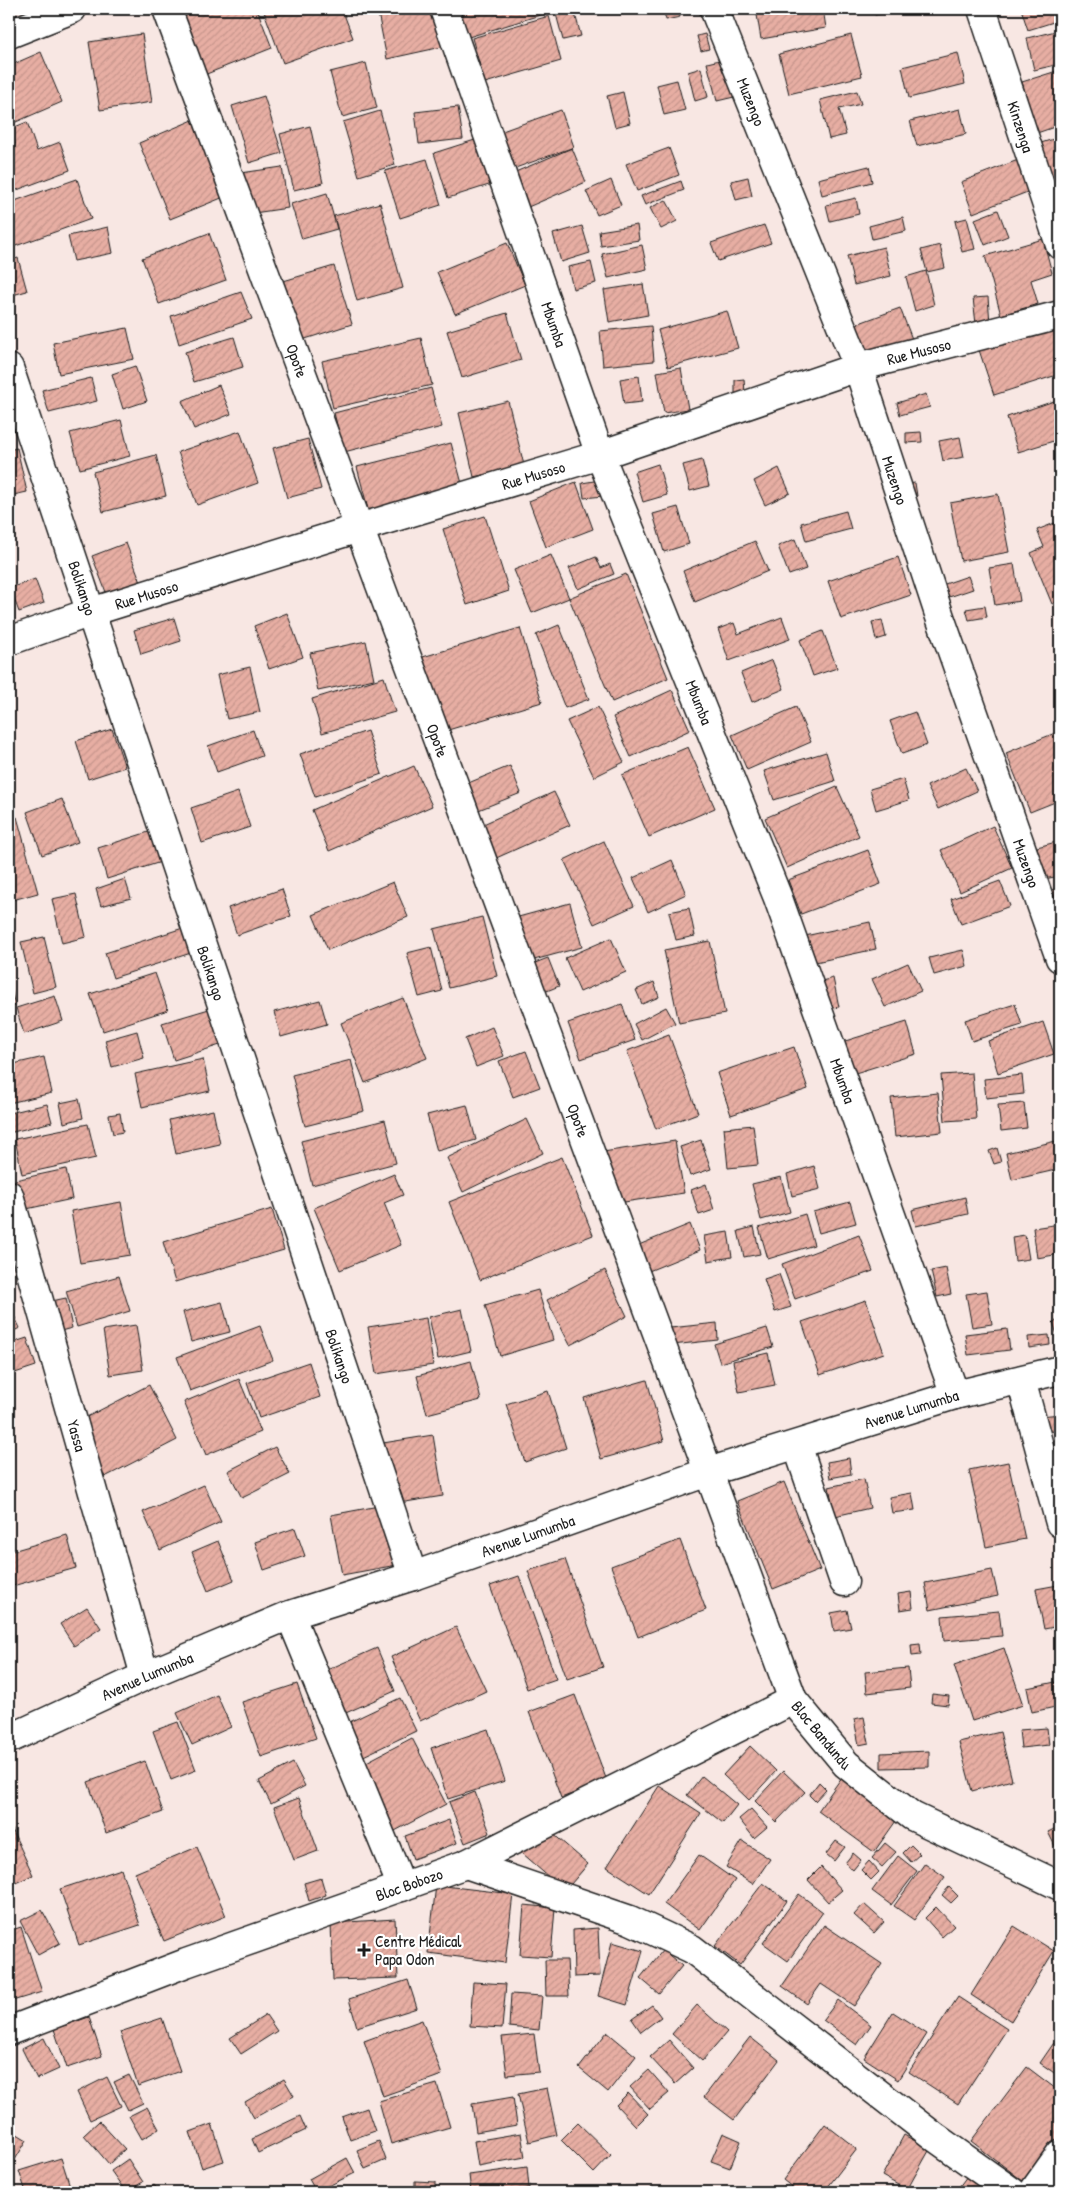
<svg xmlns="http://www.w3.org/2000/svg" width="1069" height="2201" font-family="'Patrick Hand',sans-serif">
<defs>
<pattern id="building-hatch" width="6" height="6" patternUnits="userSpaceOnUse" patternTransform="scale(1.25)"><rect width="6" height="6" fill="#e7aea3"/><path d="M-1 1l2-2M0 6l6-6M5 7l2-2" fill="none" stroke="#c6958c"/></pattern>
</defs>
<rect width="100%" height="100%" fill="#f8e7e3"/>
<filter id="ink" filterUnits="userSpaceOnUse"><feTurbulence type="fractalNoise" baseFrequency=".02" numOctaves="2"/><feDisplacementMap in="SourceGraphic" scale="10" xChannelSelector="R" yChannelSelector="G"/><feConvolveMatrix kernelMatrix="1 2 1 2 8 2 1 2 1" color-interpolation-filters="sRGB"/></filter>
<g filter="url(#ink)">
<path fill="url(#building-hatch)" stroke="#1c1c1c" d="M179,9H257L272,48L204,75Z
M263,9H342L353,38L283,63Z
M395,9H434L442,47L387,59L378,13Z
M453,9H549L550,12L462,39Z
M663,9H678L680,17L666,20Z
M756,9H823L826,28L761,39Z
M873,9H898L875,15Z
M1021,9H1060V20L1028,30Z
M574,10L581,36L563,40L556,14Z
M549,16L561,61L485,83L472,38Z
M1060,30V64L1034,70L1027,38Z
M142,34L152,102L100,110L89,42Z
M705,34L709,49L701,51L697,36Z
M851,35L862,76L789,94L779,54Z
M41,52L62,102L9,125V66Z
M958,53L965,84L909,98L902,67Z
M724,59L734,97L717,101L707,63Z
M366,63L377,108L342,117L330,72Z
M701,68L708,97L695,101L688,72Z
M1060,70V125L1037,133L1022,82Z
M677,80L685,110L664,115L657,85Z
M857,91L861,104L839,109L846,135L829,139L820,100Z
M623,92L630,123L615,127L607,96Z
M264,96L282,153L249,163L232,106Z
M458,107L463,139L419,144L415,112Z
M960,109L966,134L917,146L910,121Z
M561,110L574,147L507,171L494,134Z
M380,111L395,165L359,176L343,122Z
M193,120L224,197L170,219L139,143Z
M27,122L37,151L60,142L70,170L9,193V146L15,144L10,129Z
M310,126L323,183L294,190L280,134Z
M1060,137V185L1054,187L1041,143Z
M478,139L492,184L448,198L434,153Z
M572,148L586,182L528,207L513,173Z
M669,148L679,175L637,191L626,164Z
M427,159L441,205L400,218L385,171Z
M1018,160L1030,191L973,213L961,182Z
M869,166L872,182L822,195L818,179Z
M282,167L288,208L247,214L241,173Z
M748,177L752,196L736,200L731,181Z
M77,179L91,219L10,248L9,203Z
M611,180L621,205L597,215L586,191Z
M681,181L684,190L645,205L641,196Z
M327,193L337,229L302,239L291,204Z
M856,198L859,214L830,221L826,205Z
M666,200L677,221L661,229L650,208Z
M380,203L403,288L357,301L334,216Z
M998,210L1008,236L985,245L975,219Z
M903,217L906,231L872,239L869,226Z
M967,218L975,249L962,252L955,221Z
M637,225L639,240L601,246L599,231Z
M764,225L771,243L718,261L711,243Z
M582,226L590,253L561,262L553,234Z
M108,227L113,253L74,261L68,236Z
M209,233L226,280L159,304L142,258Z
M1043,239L1052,273L1031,280L1038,304L1001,315L985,256Z
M507,243L525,285L455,314L437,272Z
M642,245L647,269L608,278L602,254Z
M940,245L945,268L927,272L921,250Z
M884,247L891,276L854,285L847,256Z
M18,258L27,291L9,296V261Z
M591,262L596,283L573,289L568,267Z
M334,266L352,324L299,341L280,282Z
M926,271L934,305L915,311L906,277Z
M643,284L648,315L609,322L604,290Z
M241,292L252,319L179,344L171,316Z
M988,297L990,323L976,324L973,298Z
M900,308L912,339L866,356L854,325Z
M727,311L738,348L668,367L658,330Z
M507,313L521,360L462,378L447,331Z
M1058,324L1060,332V374L994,395L979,350Z
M651,326L654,361L603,366L600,331Z
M127,328L134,359L59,374L53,343Z
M234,337L243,367L194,382L185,352Z
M421,338L432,385L333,408L322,361Z
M135,366L147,401L123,409L112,374Z
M681,368L688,409L664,413L657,372Z
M639,376L642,402L624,404L620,379Z
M91,378L97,401L49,413L42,390Z
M744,379L745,394L735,395V380Z
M219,385L231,414L194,429L182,401Z
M431,388L442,427L344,452L334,413Z
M926,394L930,407L900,415L897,403Z
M1060,399V439L1018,452L1007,417Z
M508,401L524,465L474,477L459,413Z
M121,420L130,456L80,469L70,433Z
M240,431L258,483L197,505L178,452Z
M921,432L922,442L906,443V433Z
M960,437L964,457L943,461L939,441Z
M308,439L321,489L287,498L273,448Z
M451,443L464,491L370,517L357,467Z
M1060,445V460L1055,447Z
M17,448L27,492L9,496V450Z
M156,455L166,496L103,512L93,472Z
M702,460L709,486L690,491L683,465Z
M658,464L667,495L643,502L634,472Z
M779,468L790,493L765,505L754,481Z
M600,480L603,496L584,498L582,483Z
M576,482L593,529L546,547L529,501Z
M915,483L917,496L901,499L899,485Z
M998,494L1009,552L961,561L950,503Z
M678,507L689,544L664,552L653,514Z
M846,511L851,529L806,541L801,523Z
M485,516L509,591L467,605L443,529Z
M1060,521V600L1052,604L1031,553L1044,547L1037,530Z
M795,539L806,569L789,575L778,546Z
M755,541L768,571L695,602L683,571Z
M126,543L145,593L111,605L92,556Z
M551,555L569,598L532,613L514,570Z
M596,557L601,568L610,564L614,574L578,589L569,568Z
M898,557L911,595L841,619L828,581Z
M1014,564L1020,601L995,605L989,568Z
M626,574L668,678L612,702L569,598Z
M968,576L973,589L943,599L939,586Z
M35,579L44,603L19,612L10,588Z
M985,606L987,617L969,620L966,609Z
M287,613L303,657L269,669L254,626Z
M782,617L790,639L729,661L718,629L734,623L738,634Z
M174,618L181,641L141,654L134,630Z
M882,620L886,637L876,640L872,622Z
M559,625L589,699L565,708L536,635Z
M520,628L542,702L438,733L416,659Z
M823,631L837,668L813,676L800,640Z
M366,641L374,679L318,691L310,653Z
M772,660L784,689L752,702L741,673Z
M250,667L260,712L227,719L217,675Z
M384,677L395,712L322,733L312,699Z
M672,690L690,730L631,757L613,717Z
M598,707L624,762L594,777L567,721Z
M796,707L811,742L747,770L732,735Z
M915,712L927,745L902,754L890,721Z
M112,729L125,767L88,779L76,741Z
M253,730L262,756L217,772L208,746Z
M367,731L382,774L315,797L300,754Z
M1060,731V800L1030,812L1006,753Z
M688,747L715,808L649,837L622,775Z
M826,752L835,781L774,800L764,771Z
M414,766L432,806L329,851L312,810Z
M510,766L521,793L466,815L456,788Z
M966,768L977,791L938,809L927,786Z
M903,779L909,800L876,810L870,789Z
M837,787L859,836L787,868L765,818Z
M238,792L250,827L202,843L191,808Z
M554,792L570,825L494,859L479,826Z
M62,799L78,842L42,855L27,812Z
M17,817L38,893L9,901V819Z
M993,826L1012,868L960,892L941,850Z
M155,830L164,861L107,879L98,848Z
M604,841L634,906L594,924L564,860Z
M1060,841V876L1044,879L1037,847Z
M868,850L881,884L801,914L788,880Z
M672,860L686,894L648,912L633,878Z
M125,879L131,898L101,906L96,889Z
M1000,881L1010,906L961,924L951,899Z
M393,882L408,917L328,950L313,915Z
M1060,887V932L1046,892Z
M282,889L291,916L237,935L228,908Z
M76,894L86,937L62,943L52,899Z
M570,903L582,947L523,963L511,919Z
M689,908L695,936L676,940L669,912Z
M482,917L497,976L449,988L434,929Z
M870,922L876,949L811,963L805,936Z
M183,928L191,953L113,978L105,953Z
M44,937L56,987L33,993L21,942Z
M611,938L626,972L580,992L565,958Z
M710,941L725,1014L679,1023L664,950Z
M431,947L442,991L419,997L407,953Z
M9,949L12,961L9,962Z
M963,950L967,966L934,975L929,958Z
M548,958L559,986L537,995L527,966Z
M908,963L921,991L885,1007L872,979Z
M155,973L168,1010L103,1031L90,994Z
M833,978L839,1007L824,1010L818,982Z
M9,980L15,1006L9,1007Z
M654,982L659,997L642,1004L636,990Z
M55,996L63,1021L24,1034L16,1008Z
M403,998L427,1058L365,1083L341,1023Z
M320,1000L327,1024L281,1037L274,1012Z
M622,1004L635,1040L581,1059L568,1023Z
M1015,1004L1022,1025L972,1041L965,1020Z
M666,1007L675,1023L642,1040L634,1024Z
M209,1009L220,1045L174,1060L162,1023Z
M907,1022L916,1054L852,1074L842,1042Z
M1043,1022L1054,1054L998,1073L988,1041Z
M492,1027L504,1056L476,1067L465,1039Z
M137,1031L144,1058L112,1067L105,1040Z
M669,1035L698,1113L656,1129L627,1051Z
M794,1047L808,1089L731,1115L717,1073Z
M526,1051L540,1087L513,1097L499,1061Z
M44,1057L52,1093L9,1103V1065Z
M203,1059L210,1091L142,1107L135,1074Z
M351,1060L364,1111L305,1126L292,1075Z
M972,1073L976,1119L945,1121L941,1075Z
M1022,1075L1024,1094L986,1098L984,1079Z
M938,1093L942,1132L895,1137L891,1098Z
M79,1099L83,1118L64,1123L60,1103Z
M1024,1103L1027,1128L1001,1131L998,1105Z
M47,1104L52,1122L9,1133V1113Z
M467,1105L476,1140L437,1151L427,1115Z
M213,1110L220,1144L176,1154L169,1120Z
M120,1113L123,1132L113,1134L109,1115Z
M527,1119L543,1153L463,1192L447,1158Z
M385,1120L396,1163L312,1185L301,1141Z
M88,1124L96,1158L22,1174L15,1139Z
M753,1125L758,1165L728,1168L724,1128Z
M701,1140L711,1169L690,1176L680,1147Z
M1060,1140V1169L1012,1180L1006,1153Z
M675,1141L684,1193L611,1204L603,1152Z
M997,1148L1001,1162L994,1164L989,1151Z
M562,1157L593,1235L480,1280L449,1202Z
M814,1166L820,1189L792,1196L787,1174Z
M66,1169L72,1199L22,1210L15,1180Z
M394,1174L403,1195L384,1203L401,1245L340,1270L314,1208Z
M781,1177L790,1212L761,1220L752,1184Z
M706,1184L714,1210L699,1215L691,1190Z
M965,1197L968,1214L916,1226L912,1210Z
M121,1202L130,1255L80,1263L71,1211Z
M850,1202L856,1223L819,1233L813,1212Z
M272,1209L284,1250L175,1282L163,1242Z
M805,1214L814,1245L768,1259L759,1228Z
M690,1224L700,1250L639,1275L629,1249Z
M1060,1224V1254L1037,1258L1033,1228Z
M754,1227L760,1254L744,1257L738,1231Z
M728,1232L732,1257L708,1261L704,1236Z
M859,1235L873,1271L795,1299L782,1264Z
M1025,1235L1029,1259L1015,1261L1012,1237Z
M946,1268L951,1294L937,1297L931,1271Z
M605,1270L627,1316L570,1345L547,1300Z
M779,1274L791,1307L775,1312L764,1279Z
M119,1276L130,1311L77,1327L66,1291Z
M538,1290L553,1340L500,1356L485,1305Z
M987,1291L992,1324L972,1327L966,1294Z
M66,1298L72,1328L53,1333L47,1302Z
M866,1300L884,1353L820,1375L802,1322Z
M222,1302L230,1332L191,1342L183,1312Z
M9,1305L20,1328L9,1333Z
M462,1309L471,1351L438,1359L429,1317Z
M426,1318L433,1365L376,1374L368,1327Z
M1060,1320V1334L1057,1335L1053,1322Z
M717,1323L718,1340L672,1345L670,1328Z
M136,1325L143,1370L110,1375L103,1330Z
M260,1326L273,1360L190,1391L177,1357Z
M767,1328L773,1347L720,1363L714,1344Z
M1007,1329L1010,1350L968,1355L965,1334Z
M1049,1335L1050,1345L1029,1348L1028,1337Z
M27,1338L36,1366L9,1375V1344Z
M768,1353L775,1385L739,1392L733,1361Z
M471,1361L481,1400L427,1414L417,1376Z
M309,1362L320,1397L259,1418L247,1383Z
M239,1379L261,1432L206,1455L184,1402Z
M647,1380L664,1441L601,1459L584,1398Z
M149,1385L177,1440L105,1477L77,1422Z
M548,1391L566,1448L525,1462L506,1404Z
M1060,1414V1430L1043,1433L1041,1416Z
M433,1435L443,1496L393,1504L383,1443Z
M275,1447L290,1474L242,1498L228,1471Z
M849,1458L851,1474L830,1478L827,1462Z
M1008,1462L1025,1539L986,1547L969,1470Z
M864,1479L870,1508L835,1516L829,1487Z
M784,1482L820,1570L773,1589L737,1501Z
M204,1485L221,1522L160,1550L143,1512Z
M912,1493L915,1510L892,1513L889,1497Z
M384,1505L397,1565L342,1575L331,1515Z
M295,1528L305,1556L264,1570L255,1542Z
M67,1535L76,1568L9,1587V1552Z
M680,1540L706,1610L638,1637L611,1566Z
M218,1541L234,1580L208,1591L192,1552Z
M565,1559L603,1667L567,1679L528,1571Z
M992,1570L998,1596L930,1610L925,1583Z
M519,1576L556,1679L527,1689L490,1586Z
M1058,1585L1060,1626L1044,1629L1036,1589Z
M911,1592L913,1608L900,1610L898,1594Z
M87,1607L101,1628L74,1646L60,1624Z
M847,1610L851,1628L834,1631L831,1613Z
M999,1611L1002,1636L944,1641L942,1616Z
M456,1627L486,1691L420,1721L391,1657Z
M920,1644L921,1655L912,1656L911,1645Z
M377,1648L395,1691L339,1716L320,1673Z
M1004,1648L1023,1705L972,1721L954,1665Z
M908,1668L910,1688L867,1693L865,1672Z
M1060,1681V1706L1032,1712L1027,1688Z
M297,1684L316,1738L261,1757L242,1702Z
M932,1694L949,1696L948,1705L931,1703Z
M217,1695L231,1727L192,1745L177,1713Z
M575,1695L607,1781L561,1798L529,1712Z
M400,1698L416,1731L355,1760L339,1727Z
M864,1717L869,1743L859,1745L854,1719Z
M1060,1718V1737L1059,1738L1056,1719Z
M178,1722L196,1770L171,1780L153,1731Z
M1047,1728L1049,1745L1021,1748L1019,1730Z
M488,1729L505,1781L448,1799L431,1748Z
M1000,1732L1012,1780L972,1791L959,1742Z
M412,1738L446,1804L391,1833L357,1767Z
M750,1746L776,1771L749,1800L723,1775Z
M929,1751V1767L881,1768V1753Z
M145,1761L163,1812L106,1833L88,1782Z
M293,1763L305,1786L271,1804L259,1781Z
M783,1771L805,1792L776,1822L755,1801Z
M702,1776L737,1805L723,1823L687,1795Z
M842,1777L898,1818L874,1852L818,1811Z
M819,1782L826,1789L815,1801L809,1795Z
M659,1786L701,1813L649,1894L607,1867Z
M475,1792L490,1833L465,1843L449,1802Z
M299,1798L318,1851L294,1860L274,1807Z
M751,1809L767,1827L754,1838L739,1819Z
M449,1820L457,1843L413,1859L405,1836Z
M9,1823L33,1875L9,1886Z
M544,1826L588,1864L565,1891L521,1853Z
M1060,1826V1848L1057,1850L1048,1832Z
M742,1841L770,1859L753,1884L726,1867Z
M836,1841L845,1847L834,1861L826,1854Z
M885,1843L896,1852L882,1867L872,1858Z
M911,1845L920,1854L911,1862L903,1853Z
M197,1847L226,1916L164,1941L135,1873Z
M853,1853L861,1860L853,1870L845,1863Z
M699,1855L735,1880L700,1930L664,1904Z
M898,1856L917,1871L891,1905L872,1891Z
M869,1861L879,1872L871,1880L861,1870Z
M925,1863L945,1877L914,1920L894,1906Z
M821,1867L842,1890L828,1902L808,1880Z
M121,1869L140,1925L79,1945L60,1889Z
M321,1878L326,1895L309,1901L304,1883Z
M763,1883L787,1901L740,1965L715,1946Z
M436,1885L513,1894L505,1963L428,1953Z
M949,1887L958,1896L951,1903L942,1895Z
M799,1894L823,1912L788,1961L763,1943Z
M864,1904L884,1922L874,1933L854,1915Z
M524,1905L555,1908L551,1957L520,1955Z
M936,1907L954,1926L942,1937L925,1918Z
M42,1910L60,1943L38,1955L20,1921Z
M395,1919L398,1978L333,1980L331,1923Z
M824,1925L882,1964L854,2006L821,1984L807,2004L782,1986Z
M1014,1926L1054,1951L1011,2021L971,1995Z
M21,1927L42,1992L9,2002V1931Z
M598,1928L600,1976L574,1977L573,1930Z
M612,1942L643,1951L627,2005L598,1996Z
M663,1950L682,1966L659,1994L640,1978Z
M545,1960H567L569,1996H546Z
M408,1980L417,2008L357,2027L349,1999Z
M473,1982L506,1984L502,2028L470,2026Z
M511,1994L542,1996L539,2030L509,2027Z
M958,1997L1007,2029L958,2104L909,2072Z
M838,2000L871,2025L857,2045L823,2020Z
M652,2005L661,2017L641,2032L632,2019Z
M697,2005L727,2032L702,2061L672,2034Z
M893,2012L927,2034L898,2080L864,2058Z
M266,2015L277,2031L241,2054L230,2038Z
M89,2017L102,2056L67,2068L54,2029Z
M162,2018L180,2071L138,2086L120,2032Z
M422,2020L442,2075L383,2096L364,2041Z
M607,2032L636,2056L608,2092L579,2068Z
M534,2034L539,2072L507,2075L502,2037Z
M1060,2034V2077L1040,2063Z
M750,2037L779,2060L734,2120L704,2097Z
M44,2038L59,2069L37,2079L22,2049Z
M669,2040L693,2068L675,2084L650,2057Z
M1027,2067L1060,2092V2141L1028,2185L971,2141Z
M649,2070L669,2093L650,2109L630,2087Z
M129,2075L143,2103L128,2110L114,2082Z
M107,2077L121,2106L90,2120L77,2092Z
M284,2079L294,2096L254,2118L245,2102Z
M437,2084L450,2127L391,2144L379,2101Z
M547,2088L557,2135L529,2142L518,2094Z
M628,2093L648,2114L636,2126L616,2105Z
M513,2097L517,2125L476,2132L472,2104Z
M147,2107L159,2129L142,2139L129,2116Z
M367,2108L375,2131L350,2140L342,2117Z
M300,2116L306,2130L258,2153L252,2139Z
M99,2121L125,2149L109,2164L84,2135Z
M578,2123L611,2155L594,2173L561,2140Z
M212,2124L224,2161L202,2168L190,2132Z
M825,2124L857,2149L824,2192H798L783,2180Z
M9,2129L27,2140L13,2163L9,2160Z
M521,2133L525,2157L478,2166L474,2141Z
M723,2133L741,2141L730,2168L711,2161Z
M904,2135L930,2149L907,2190L882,2176Z
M379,2141L386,2160L365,2169L357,2150Z
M61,2158L71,2189L62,2192H26L19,2171Z
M347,2158L355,2173L316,2192L309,2179Z
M128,2159L143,2182L126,2192L111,2171Z
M527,2167L529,2188L496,2192H471L469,2175Z
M967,2176L984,2190L982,2192L956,2191Z
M415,2181L435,2182V2192H415Z
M154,2185L160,2192H146Z
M652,2187L659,2192H648Z"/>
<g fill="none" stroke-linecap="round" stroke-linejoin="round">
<defs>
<g id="minor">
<path id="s1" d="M167,9L793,1700L846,1764L912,1816L1060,1886"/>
<path id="s2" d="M444,9L600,455L778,898L955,1395"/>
<path id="s3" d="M714,9L858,367L940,617L1060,958"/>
<path id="s4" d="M982,9L1060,245"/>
<path d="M9,34L72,9"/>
<path id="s5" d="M9,368L413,1576"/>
<path id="s6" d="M9,641L91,612L359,528L600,455L858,367L1060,315"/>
<path id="s7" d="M9,1195L145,1676"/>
<path d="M1021,1380L1060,1523"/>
<path d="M797,1445L844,1582"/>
<path d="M290,1615L402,1887"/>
<path id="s8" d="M9,1739L145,1676L290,1615L413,1576L708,1472L955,1395L1060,1370"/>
<path d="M466,1864L630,1920L692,1949L936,2138L1012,2192"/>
<path id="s9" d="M9,2031L186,1963L466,1864L793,1700"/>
<path d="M1033,2192L1060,2154"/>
</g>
</defs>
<use href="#minor" stroke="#1c1c1c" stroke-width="31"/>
<use href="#minor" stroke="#fff" stroke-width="28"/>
</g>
</g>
<path fill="#1c1c1c" stroke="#fff" stroke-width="2" d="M361.5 1942.5h5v5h5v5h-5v5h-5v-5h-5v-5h5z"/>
<g text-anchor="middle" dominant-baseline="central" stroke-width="4.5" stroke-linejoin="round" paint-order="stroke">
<g font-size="16" fill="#1c1c1c" stroke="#fff">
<text stroke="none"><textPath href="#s3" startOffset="100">Muzengo</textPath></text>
<text stroke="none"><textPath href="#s4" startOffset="124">Kinzenga</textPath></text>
<text stroke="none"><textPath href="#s2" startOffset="334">Mbumba</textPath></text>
<text stroke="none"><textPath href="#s6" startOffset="955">Rue Musoso</textPath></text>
<text stroke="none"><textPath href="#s1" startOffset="375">Opote</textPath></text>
<text stroke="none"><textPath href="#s6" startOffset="550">Rue Musoso</textPath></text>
<text stroke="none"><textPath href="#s3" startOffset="505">Muzengo</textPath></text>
<text stroke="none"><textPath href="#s5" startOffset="232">Bolikango</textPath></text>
<text stroke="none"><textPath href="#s6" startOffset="145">Rue Musoso</textPath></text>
<text stroke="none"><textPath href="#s2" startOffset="739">Mbumba</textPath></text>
<text stroke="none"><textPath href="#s1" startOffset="780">Opote</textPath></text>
<text stroke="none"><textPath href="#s3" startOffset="910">Muzengo</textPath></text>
<text stroke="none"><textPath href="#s5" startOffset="638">Bolikango</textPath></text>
<text stroke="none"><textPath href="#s2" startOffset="1144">Mbumba</textPath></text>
<text stroke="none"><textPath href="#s1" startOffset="1185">Opote</textPath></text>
<text stroke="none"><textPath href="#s5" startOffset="1042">Bolikango</textPath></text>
<text stroke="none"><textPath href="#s8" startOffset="962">Avenue Lumumba</textPath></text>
<text stroke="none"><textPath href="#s7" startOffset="250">Yassa</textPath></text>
<text stroke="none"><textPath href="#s8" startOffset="558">Avenue Lumumba</textPath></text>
<text stroke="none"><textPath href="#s8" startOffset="152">Avenue Lumumba</textPath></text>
<text stroke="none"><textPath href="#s1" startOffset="1848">Bloc Bandundu</textPath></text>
<text stroke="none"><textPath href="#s9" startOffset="426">Bloc Bobozo</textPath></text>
</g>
<g font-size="16" fill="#1c1c1c" stroke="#fff" text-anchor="start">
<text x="375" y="1941">Centre Médical<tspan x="375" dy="18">Papa Odon</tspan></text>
</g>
</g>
<rect width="1069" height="2201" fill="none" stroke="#fff" stroke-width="30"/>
<rect x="15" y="15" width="1039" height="2171" fill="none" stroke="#1c1c1c" stroke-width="2" filter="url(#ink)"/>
</svg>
